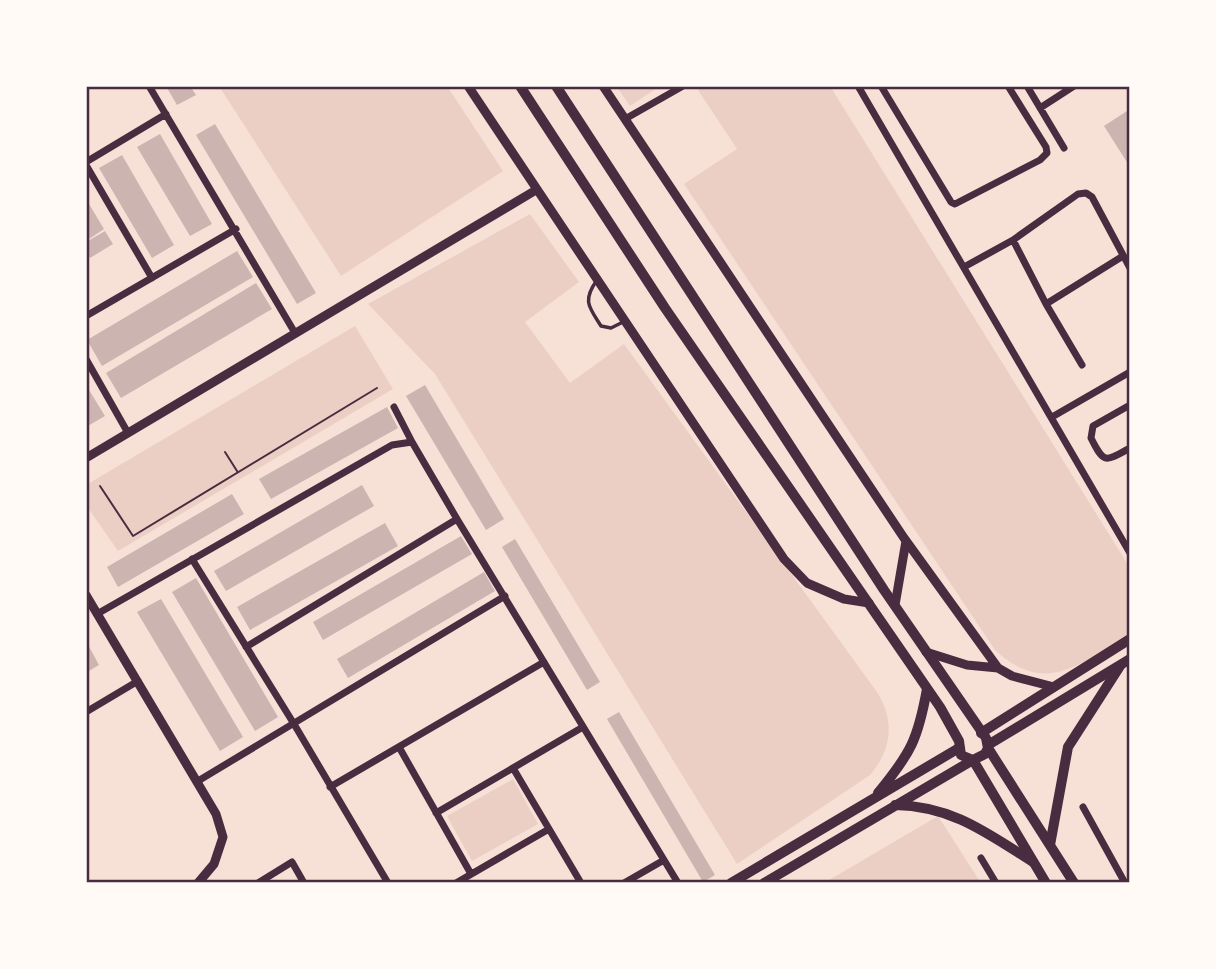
<svg xmlns="http://www.w3.org/2000/svg" width="1216" height="969" font-family="'IBM Plex Sans',sans-serif">
<rect width="100%" height="100%" fill="#f7e1d7"/>
<path fill="#ebcfc5" d="M219,86H447L503,171L341,276Z
M616,86H660L630,106Z
M705,86H830L1130,568V634C1081,662 1047,698 995,650L684,184L737,149L698,90Z
M530,214L579,282L525,322L570,383L624,344L877,692C895,720 892,750 870,775L737,864L435,374L368,304Z
M355,326L393,389L118,551L86,505V485Z
M513,779L538,824L472,861L447,816Z
M938,816L981,883H824Z"/>
<path fill="#ccb4b1" d="M166,86H190L196,95L177,105Z
M1130,109V167L1104,126Z
M215,124L316,293L297,304L196,135Z
M160,134L212,224L190,236L137,147Z
M122,155L174,245L152,258L99,168Z
M86,199L104,229L86,241Z
M105,231L113,244L90,258L86,252V242Z
M237,251L253,277L102,366L87,340Z
M256,283L272,309L121,398L106,373Z
M86,385L105,416L86,427Z
M425,385L504,519L486,530L406,396Z
M387,407L398,428L271,499L259,479Z
M362,485L374,506L226,591L214,571Z
M232,494L244,514L118,587L107,567Z
M385,523L398,546L250,630L237,607Z
M461,536L472,554L323,640L313,622Z
M515,539L600,682L587,690L502,547Z
M484,572L495,591L348,678L337,659Z
M196,578L278,717L255,731L172,592Z
M161,599L243,737L220,751L137,612Z
M86,641L99,665L87,672L86,671Z
M619,712L715,875L703,882L607,719Z"/>
<g fill="none" stroke-linecap="round" stroke-linejoin="round">
<path stroke="#4a2c40" stroke-width="2" d="M225,452L237,471
M100,486L133,536L377,388"/>
<path stroke="#4a2c40" stroke-width="3.5" d="M597,280C582,301 589,307 601,326L611,328L623,322"/>
<path stroke="#4a2c40" stroke-width="7" d="M149,86L295,333
M858,86L1130,553
M881,86L951,202L955,204L1040,160L1047,153L1046,147L1008,86
M1027,86L1064,148
M1040,108L1074,86
M625,119L683,86
M86,162L166,114
M86,165L152,278
M1013,240L1046,304L1123,256
M964,267L1013,240L1078,194L1086,193L1092,197L1130,268
M1046,304L1082,365
M86,316L236,229
M86,359L128,433
M1130,405L1093,426L1091,438C1104,464 1105,462 1130,448
M394,407L412,442
M1052,417L1130,372
M192,559L294,724L388,883
M97,614L392,445L412,442L457,519L678,883
M246,647L457,519
M86,712L138,681
M399,747L471,874
M513,768L581,883
M198,781L505,596
M330,787L544,662
M1083,807L1125,883
M436,813L583,727
M981,858L996,883
M258,883L292,862L304,883
M456,883L549,829
M624,883L664,860"/>
<path stroke="#4a2c40" stroke-width="9" d="M468,86L784,559L807,583L844,599L869,603
M603,86L904,538L998,668L1012,676L1054,687
M86,458L536,190
M86,595L216,814L223,837L214,864L198,883
M895,605L906,541
M926,652L967,665L998,668"/>
<path stroke="#4a2c40" stroke-width="10" d="M981,733L1130,639
M988,745L1130,659
M878,793C911,753 918,739 927,689
M895,805C952,806 987,833 1033,862
M731,883L959,748
M764,883L973,760"/>
<path stroke="#4a2c40" stroke-width="10" d="M520,86L665,308L940,707L959,741L961,755L973,760L1046,883
M556,86L884,590L986,738L988,748L985,754L973,760
M988,748L1074,883
M1050,845L1068,747L1120,666"/>
</g>
<rect width="1216" height="969" fill="none" stroke="#fffaf5" stroke-width="175"/>
<rect x="88" y="88" width="1040" height="793" fill="none" stroke="#4a2c40" stroke-width="2.5"/>
</svg>
